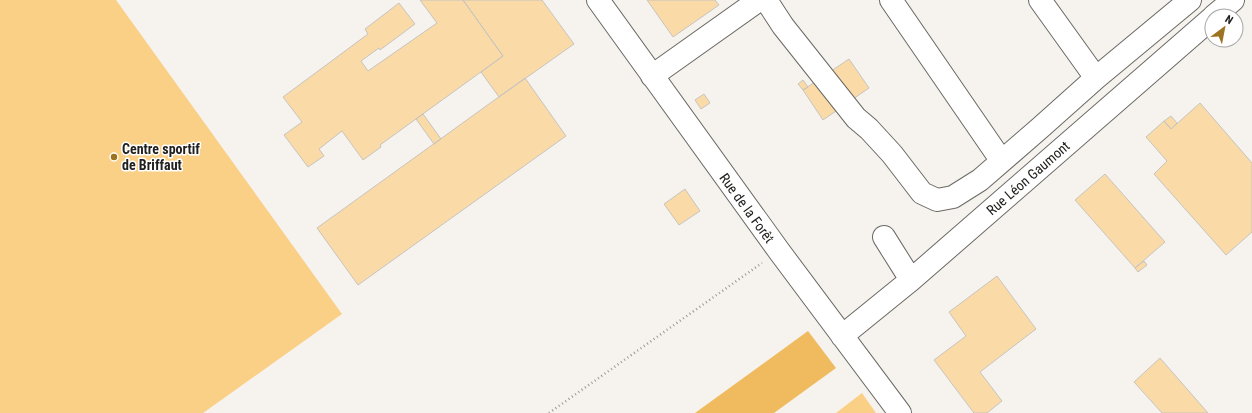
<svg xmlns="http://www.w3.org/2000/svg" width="1252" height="413" font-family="'Roboto Condensed',sans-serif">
<rect width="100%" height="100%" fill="#f6f3ee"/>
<path fill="#facf86" d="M0,0H116L342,314L203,413H0Z
M862,393L876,413H836Z"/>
<path fill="#efbb5e" d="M808,331L836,368L774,413H695Z"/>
<path fill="#fadaa7" stroke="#c7c4bf" d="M420,0H463L503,56L380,145L381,147L363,160L342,131L319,149L324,156L308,167L284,135L302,122L283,97L368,34L365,29L399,3L415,24L380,50L379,48L361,61L368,71L437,23Z
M463,0H542L574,44L499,97L481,72L503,56Z
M647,0H715L719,5L673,37Z
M849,59L869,88L823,120L803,90Z
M525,78L566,136L358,285L317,228Z
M803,80L808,87L803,90L798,84Z
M704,94L710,103L701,109L695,100Z
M1200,103L1252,163V232L1226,255L1154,174L1167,161L1146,137L1164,121L1171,129Z
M423,114L441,139L434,144L416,119Z
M1171,116L1177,123L1171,129L1164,121Z
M1105,174L1165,242L1135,268L1075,200Z
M685,189L700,211L679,225L664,204Z
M1144,261L1147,265L1138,272L1135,268Z
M997,276L1036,329L980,372L1002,401L987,413H974L934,360L966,336L949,312Z
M1160,358L1208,413H1162L1134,382Z"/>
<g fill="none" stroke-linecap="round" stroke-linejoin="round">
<defs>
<path id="minor" d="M598,0L779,251L900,413
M766,0L783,26L856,118L869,129L892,154L922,193L937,200L953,197L980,180L1040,128L1096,78L1190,0
M891,0L1001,160
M1040,0L1096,78
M1214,16L1233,0
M652,76L759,0
M884,237L911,280
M842,336L911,280L1212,18"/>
</defs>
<use href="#minor" stroke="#6b6964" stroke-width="24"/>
<path stroke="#9c9a96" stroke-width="2.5" stroke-dasharray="1 3" stroke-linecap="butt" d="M549,413L762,263"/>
<use href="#minor" stroke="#fff" stroke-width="22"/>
</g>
<circle fill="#9c7321" stroke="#fff" stroke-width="1.5" cx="114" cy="157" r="4"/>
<g text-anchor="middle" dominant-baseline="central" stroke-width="3" stroke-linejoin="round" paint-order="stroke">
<g font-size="14" font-weight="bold" fill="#21201e" stroke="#fff" text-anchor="start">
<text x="122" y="149">Centre sportif<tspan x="122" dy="16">de Briffaut</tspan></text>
</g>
<g font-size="14" fill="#21201e" stroke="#fff">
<text transform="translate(1028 178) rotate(-41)">Rue Léon Gaumont</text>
<text transform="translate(747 208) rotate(54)">Rue de la Forêt</text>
</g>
</g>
<g transform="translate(1224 28) rotate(32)"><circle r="19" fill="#ffffff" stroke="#a6a6a5"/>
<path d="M0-3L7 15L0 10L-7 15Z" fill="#9c7321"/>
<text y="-6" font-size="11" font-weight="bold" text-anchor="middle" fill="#21201e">N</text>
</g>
</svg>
